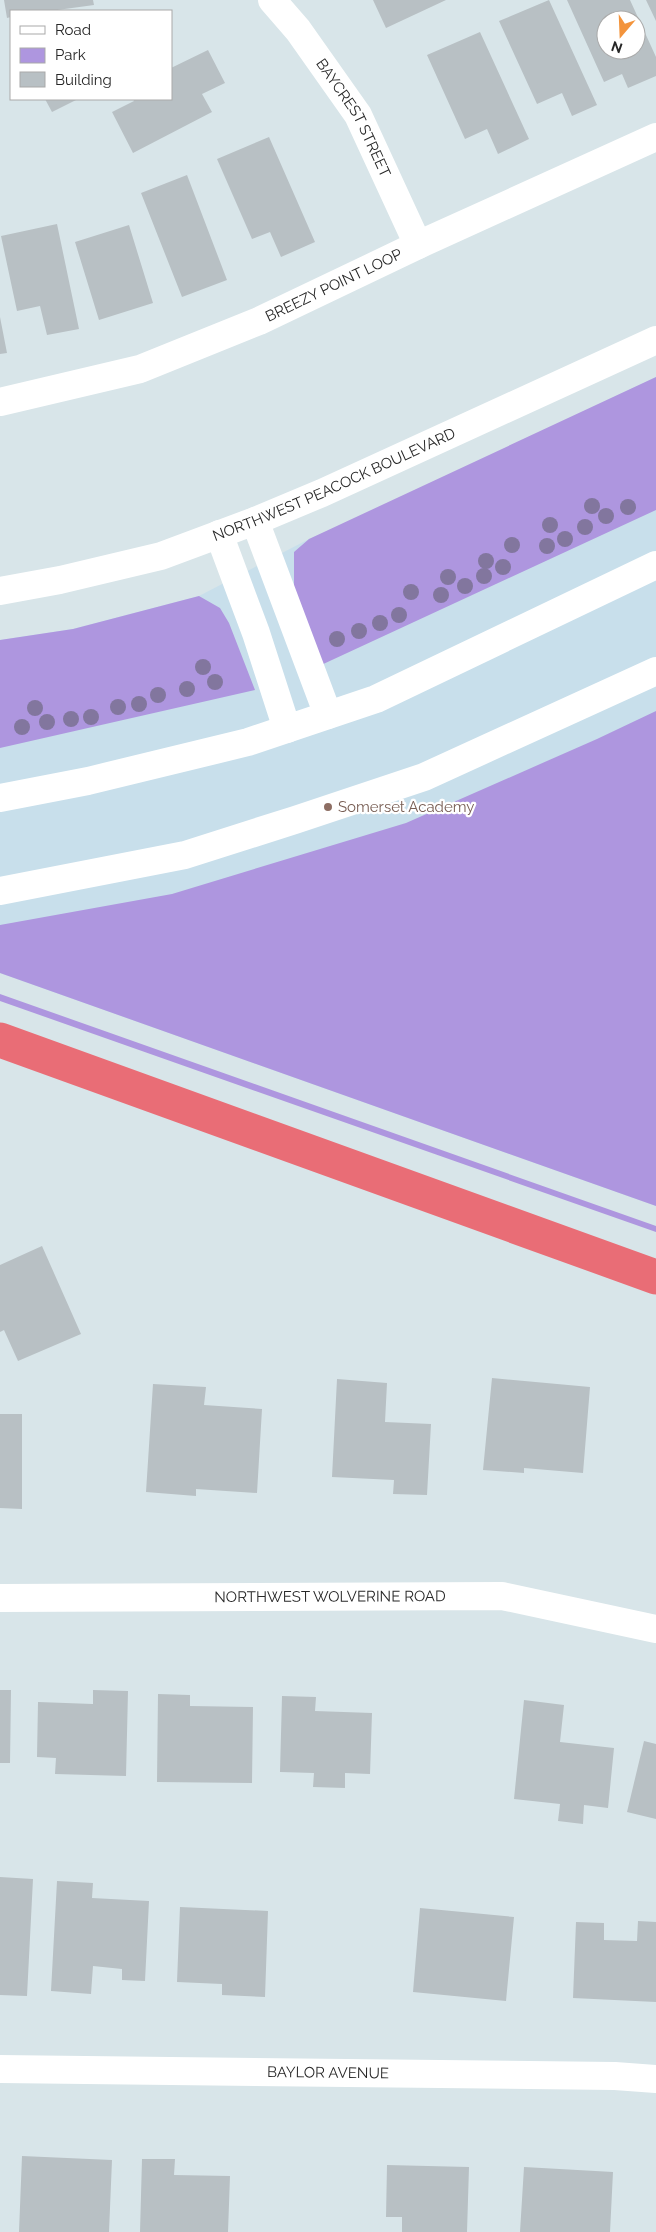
<svg xmlns="http://www.w3.org/2000/svg" width="656" height="2232" font-family="Raleway,sans-serif">
<rect width="100%" height="100%" fill="#d8e5e9"/>
<path fill="#c8dfeb" d="M656,377V1206L0,973V640L73,629L199,596L309,539L403,498Z"/>
<path fill="#ae96df" d="M656,377V510L319,666L294,589V552L309,539Z
M199,596L220,608L229,623L255,690L0,748V640L73,629Z
M656,711V1206L0,973V925L172,894L406,823L597,739Z
M0,994L656,1226V1232L0,1001Z"/>
<g fill="none" stroke-linecap="round" stroke-linejoin="round">
<path stroke="#e96d76" stroke-width="35" d="M0,1040L656,1277"/>
</g>
<path fill="#b8c0c4" fill-rule="evenodd" d="M4,0H93L94,5L50,11H11V17L7,18Z
M373,0H446L386,28Z
M549,0L597,105L572,116L562,93L537,104L499,21Z
M567,0H630L656,57V76L628,88L622,74L604,82ZM606,20H636V50H606Z
M646,0H656V21Z
M480,32L529,139L498,154L487,129L465,139L427,55Z
M208,50L225,83L202,94L212,112L133,153L112,112L134,101L133,99H171V68Z
M45,99H78L52,112Z
M269,137L315,242L281,257L270,232L252,239L217,159Z
M187,175L227,280L182,297L141,193Z
M57,224L79,329L47,335L40,306L17,311L1,236Z
M129,225L153,303L99,320L75,242Z
M0,317L7,353L0,354Z
M42,1246L81,1334L18,1361L4,1330L0,1332V1265Z
M492,1378L590,1387L583,1473L524,1468V1473L483,1470Z
M337,1379L387,1383L385,1422L431,1424L427,1495L393,1494L394,1480L332,1477Z
M153,1384L206,1387L204,1405L262,1409L257,1493L196,1489V1496L146,1492Z
M0,1414H22V1509L0,1508Z
M0,1690H11L10,1763H0Z
M93,1690L128,1691L126,1776L55,1774L56,1758L37,1757L38,1702L93,1704Z
M158,1694L190,1695V1706L253,1707L252,1783L157,1782Z
M282,1696L316,1697L315,1711L372,1713L370,1774L345,1773V1788L313,1787L314,1773L280,1772Z
M524,1700L564,1705L560,1742L614,1748L608,1808L584,1805L583,1824L558,1821L560,1804L514,1799Z
M644,1741L656,1744V1819L627,1812Z
M0,1877L33,1879L27,1996L0,1995Z
M57,1881L93,1883L92,1898L149,1901L145,1981L122,1980V1969L93,1966L91,1994L51,1991Z
M180,1907L268,1911L265,1997L222,1995V1984L177,1982Z
M420,1908L514,1917L506,2001L413,1992Z
M638,1921L656,1922V2002L573,1998L576,1922L604,1923V1940L637,1941Z
M22,2156L112,2160L109,2232H19Z
M142,2159H175L174,2175L230,2176L228,2232H140Z
M387,2165L469,2167L467,2232H402V2217H386Z
M524,2167L613,2172L610,2232H520Z"/>
<g fill="none" stroke-linecap="round" stroke-linejoin="round">
<g stroke="#fff" stroke-width="28">
<path id="s1" d="M272,0L298,30L358,115L418,245"/>
<path id="s2" d="M0,402L140,369L259,321L418,245L656,137"/>
<path d="M255,521L328,715"/>
<path d="M219,534L256,633L287,729"/>
<path id="s3" d="M0,591L60,580L161,556L255,521L322,493L656,340"/>
<path d="M0,798L88,781L248,742L376,699L656,565"/>
<path d="M0,891L185,855L295,820L424,777L656,671"/>
<path id="s4" d="M0,1598L502,1596L656,1629"/>
<path id="s5" d="M0,2069L615,2076L656,2079"/>
</g>
</g>
<g fill="#82769e">
<circle cx="592" cy="506" r="8"/>
<circle cx="628" cy="507" r="8"/>
<circle cx="606" cy="516" r="8"/>
<circle cx="550" cy="525" r="8"/>
<circle cx="585" cy="527" r="8"/>
<circle cx="565" cy="539" r="8"/>
<circle cx="512" cy="545" r="8"/>
<circle cx="547" cy="546" r="8"/>
<circle cx="486" cy="561" r="8"/>
<circle cx="503" cy="567" r="8"/>
<circle cx="484" cy="576" r="8"/>
<circle cx="448" cy="577" r="8"/>
<circle cx="465" cy="586" r="8"/>
<circle cx="411" cy="592" r="8"/>
<circle cx="441" cy="595" r="8"/>
<circle cx="399" cy="615" r="8"/>
<circle cx="380" cy="623" r="8"/>
<circle cx="359" cy="631" r="8"/>
<circle cx="337" cy="639" r="8"/>
<circle cx="203" cy="667" r="8"/>
<circle cx="215" cy="682" r="8"/>
<circle cx="187" cy="689" r="8"/>
<circle cx="158" cy="695" r="8"/>
<circle cx="139" cy="704" r="8"/>
<circle cx="118" cy="707" r="8"/>
<circle cx="35" cy="708" r="8"/>
<circle cx="91" cy="717" r="8"/>
<circle cx="71" cy="719" r="8"/>
<circle cx="47" cy="722" r="8"/>
<circle cx="22" cy="727" r="8"/>
</g>
<circle fill="#8d6e63" stroke="#fff" stroke-width="2" cx="328" cy="807" r="5"/>
<g text-anchor="middle" dominant-baseline="central" stroke-width="4.5" stroke-linejoin="round" paint-order="stroke">
<g font-size="15" fill="#272727" stroke="#fff">
<text stroke="none"><textPath href="#s1" startOffset="144">BAYCREST STREET</textPath></text>
<text stroke="none"><textPath href="#s2" startOffset="355">BREEZY POINT LOOP</textPath></text>
<text stroke="none"><textPath href="#s3" startOffset="352">NORTHWEST PEACOCK BOULEVARD</textPath></text>
<text stroke="none"><textPath href="#s4" startOffset="330">NORTHWEST WOLVERINE ROAD</textPath></text>
<text stroke="none"><textPath href="#s5" startOffset="328">BAYLOR AVENUE</textPath></text>
</g>
<g font-size="15" fill="#785e54" stroke="#fff" text-anchor="start">
<text x="338" y="807">Somerset Academy</text>
</g>
</g>
<rect x="10" y="10" width="162" height="90" fill="#ffffff" stroke="#a9a9a9"/>
<rect x="20" y="26" width="25" height="8" fill="#ffffff" stroke="#a9a9a9"/>
<text x="55" y="35" font-size="15" fill="#272727">Road</text>
<rect x="20" y="48" width="25" height="15" fill="#ae96df" stroke="#a9a9a9"/>
<text x="55" y="60" font-size="15" fill="#272727">Park</text>
<rect x="20" y="72" width="25" height="15" fill="#b8c0c4" stroke="#a9a9a9"/>
<text x="55" y="85" font-size="15" fill="#272727">Building</text>
<g transform="translate(621 35) rotate(199)"><circle r="24" fill="#ffffff" stroke="#a9a9a9"/>
<path d="M0-4L9 19L0 12L-9 19Z" fill="#f3943c"/>
<text y="-8" font-size="14" font-weight="bold" text-anchor="middle" fill="#272727">N</text>
</g>
</svg>
